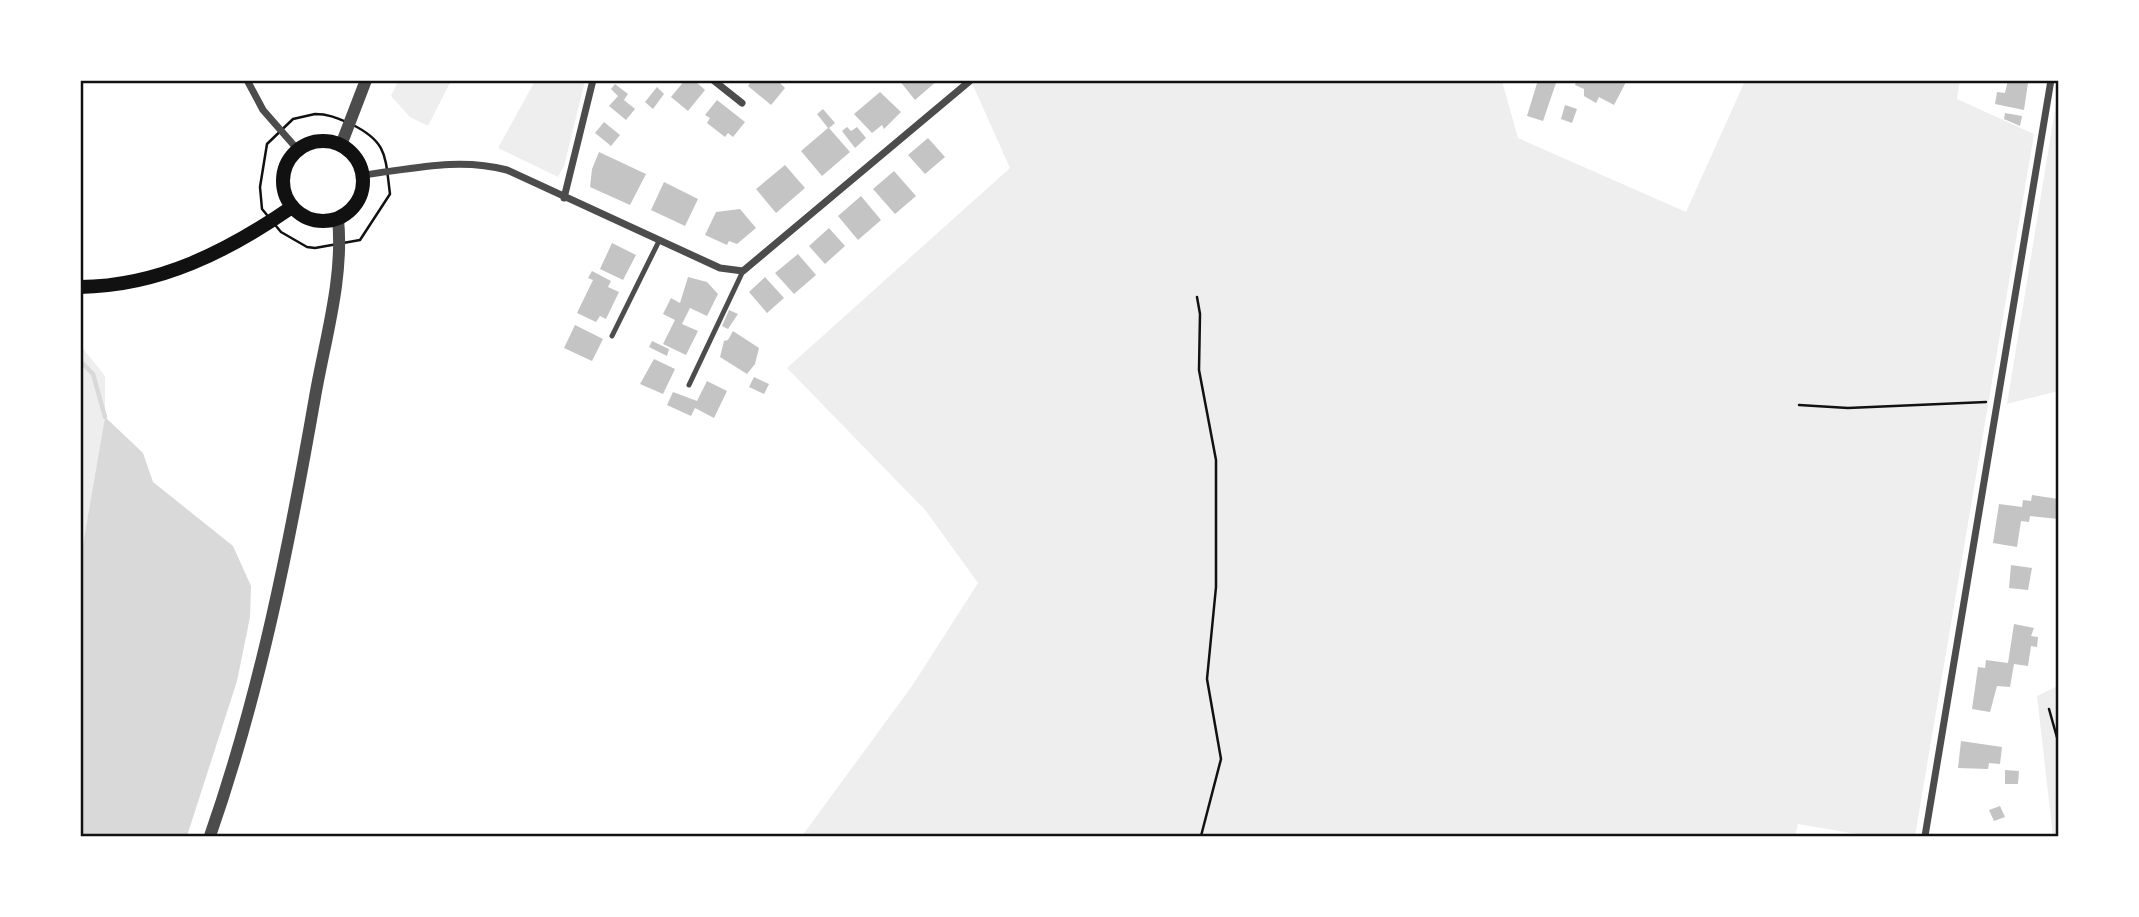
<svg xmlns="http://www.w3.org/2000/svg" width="2139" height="917" font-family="'Source Sans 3',sans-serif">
<rect width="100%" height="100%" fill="#fff"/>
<path fill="#eee" d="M398,81H451L428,126L410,117L391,96Z
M535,81H585L564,166L558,177L498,148Z
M971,81H1502L1518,138L1686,212L1745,81H1960L1957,99L2034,134L1915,836H1868L1798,824L1795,836H802L912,686L978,583L926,511L787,368L1010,168Z
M2058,91V391L2007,404Z
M81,346L105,376V417L81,556Z
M2058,686V836H2053L2037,696Z"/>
<path fill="#d9d9d9" d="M105,417L143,453L153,482L233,546L251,586L250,617L237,681L187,836H81V556Z"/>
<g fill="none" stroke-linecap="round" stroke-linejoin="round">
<path stroke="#d9d9d9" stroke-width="4.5" d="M80,361L93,374L105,417"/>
</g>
<path fill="#c4c4c4" d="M685,80H694L705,90L688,111L671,97Z
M752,80H777L785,88L771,105L748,86Z
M899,80H938L915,100Z
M1538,80H1557L1543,121L1527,116Z
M1577,80H1623L1626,82L1614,105L1599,97L1596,103L1584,96V89L1575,85Z
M2008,80L2028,83L2024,110L1995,104L1997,92L2005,93Z
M615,84L628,94L624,100L635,109L626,120L609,106L618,96L611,89Z
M657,87L664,94L653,109L645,102Z
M880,92L901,112L884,129L882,125L872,133L854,114Z
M717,100L745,122L733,137L728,133L725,137L707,123L710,118L705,115Z
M1565,105L1577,109L1572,123L1561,119Z
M823,109L835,123L829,128L850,152L822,176L801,151L828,128L817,114Z
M2005,113L2022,116L2020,126L2004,119Z
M604,122L620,135L611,146L595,133Z
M847,127L851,131L857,127L866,138L855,148L842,131Z
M928,138L945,157L925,174L908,155Z
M599,152L646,174L630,205L590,187L592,169Z
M785,165L805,188L776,213L756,189Z
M894,171L916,196L895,214L873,189Z
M664,182L698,199L685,226L651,210Z
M861,196L881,220L858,240L838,216Z
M740,209L756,228L737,244L729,241L727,245L705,235L716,212Z
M829,228L845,246L825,264L809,246Z
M612,243L636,255L623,280L600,269Z
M798,254L816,275L794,294L775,273Z
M592,271L611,281L608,287L619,292L606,319L600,316L596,322L577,313L593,280L588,278Z
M688,277L707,282L718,294L707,316L690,308L682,324L698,331L686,355L663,344L675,320L663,314L671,298L680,303Z
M765,277L784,298L767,313L749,292Z
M729,310L738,314L728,329L722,326Z
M575,325L603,339L592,361L564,348Z
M733,331L759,348L755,364L747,374L720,357L724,341L728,340Z
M652,341L669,349L667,356L649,347Z
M654,359L675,369L663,394L640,384Z
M754,377L769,384L764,394L749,387Z
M707,381L727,391L714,418L695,408L691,416L667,405L673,392L697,401Z
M2032,495L2058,499V519L2030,516L2029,522L2021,521L2017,547L1993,543L1999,504L2022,507L2023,500L2031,501Z
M2011,565L2032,568L2028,590L2009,588Z
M2014,624L2034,628L2031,636L2038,637L2037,647L2031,646L2028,666L2014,664L2010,687L1997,686L1990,712L1972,709L1978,667L1985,668L1986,660L2008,663Z
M1961,741L2002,747L2000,764L1989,763L1988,769L1958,768Z
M2005,770L2019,771L2018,784H2005Z
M2000,806L2005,817L1994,821L1989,810Z"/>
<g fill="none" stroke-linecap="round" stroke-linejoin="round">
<path stroke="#111" stroke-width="2.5" d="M315,114C329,114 337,118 351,124C388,142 385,156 390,194L360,240L315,248L307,247L281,232L262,209L260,187L267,144L293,119Z
M1197,297L1200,314L1199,370L1216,460V587L1207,679L1221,759L1201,836
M1799,405L1848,408L1986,402
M2049,709L2058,741"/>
<path stroke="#4c4c4c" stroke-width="5" d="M612,336L659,241
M689,385L743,271"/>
<path stroke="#4c4c4c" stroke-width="7" d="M247,80L263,110L298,150
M713,80L742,103
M363,175C412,169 458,157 507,170L720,268L743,271L971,80
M564,198L593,80
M1925,836L2051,80"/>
<path stroke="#4c4c4c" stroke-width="12" d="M341,145L366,80
M210,836C260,693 289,546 315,397C325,339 344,278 338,219"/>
<path stroke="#111" stroke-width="14" d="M283 181a40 40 0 1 1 80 0a40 40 0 1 1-80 0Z
M80,287C160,286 228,251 292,207"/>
</g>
<rect width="2139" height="917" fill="none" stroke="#ffffff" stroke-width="164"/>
<rect x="82" y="82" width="1975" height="753" fill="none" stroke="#111" stroke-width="2.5"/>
</svg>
